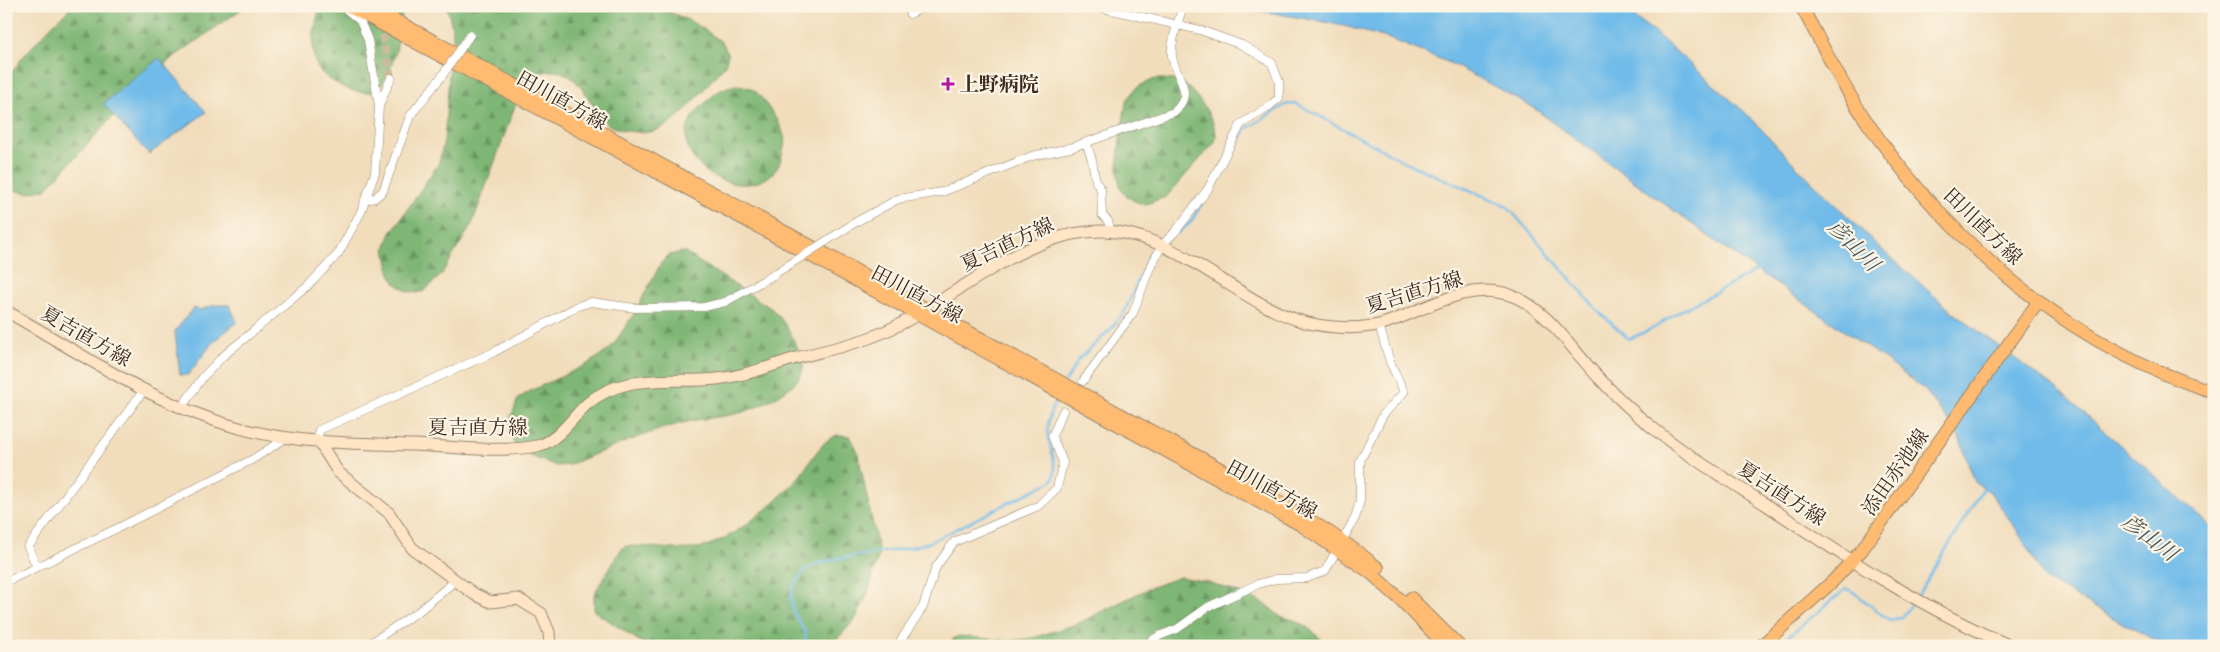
<svg xmlns="http://www.w3.org/2000/svg" width="2220" height="652" font-family="'EB Garamond','Noto Serif JP',serif">
<defs>
<pattern id="forest-firs" width="22" height="20" patternUnits="userSpaceOnUse" patternTransform="scale(1.25)"><rect width="22" height="20" fill="#7eb674"/><path d="M5 1l3.5 6h-7zM16 11l3.5 6h-7z" fill="#68945f"/></pattern>
</defs>
<rect width="100%" height="100%" fill="#fcf5e5"/>
<filter id="ink" filterUnits="userSpaceOnUse"><feTurbulence type="fractalNoise" baseFrequency=".02" numOctaves="2"/><feDisplacementMap in="SourceGraphic" scale="10" xChannelSelector="R" yChannelSelector="G"/><feConvolveMatrix kernelMatrix="1 2 1 2 8 2 1 2 1" color-interpolation-filters="sRGB"/></filter>
<filter id="wash" filterUnits="userSpaceOnUse"><feTurbulence type="fractalNoise" baseFrequency=".0096" numOctaves="4" result="noise"/><feDisplacementMap in="SourceGraphic" scale="20" xChannelSelector="R" yChannelSelector="G"/><feGaussianBlur stdDeviation="1.12" result="paint"/><feColorMatrix in="noise" values="0 0 0 0 0 0 0 0 0 0 0 0 0 0 0 0 0 1.4 0 .05"/><feComposite in="paint" operator="in"/></filter>
<g filter="url(#wash)">
<rect width="100%" height="100%" fill="#f1ddbc"/>
<path fill="url(#forest-firs)" stroke="#5c7049" d="M73,6H246L157,69L46,189L28,193L6,189V81L22,58L54,23Z
M320,6H403C399,36 397,66 377,91C364,94 351,92 339,85C333,81 325,77 320,71C307,54 315,25 320,6Z
M446,6H656L690,21L705,30L723,43L728,55L725,65C705,86 685,118 657,130C647,135 618,131 609,125C589,108 581,69 550,71C534,72 528,82 519,95L472,224L441,275L433,283L424,291L416,293L407,291L396,284L390,274L385,248L391,233L439,163L444,142L450,63C456,45 453,24 446,6Z
M1156,79C1165,79 1176,79 1184,84C1197,94 1221,125 1215,142L1166,197L1144,205C1135,201 1126,198 1122,190C1112,172 1123,124 1126,103C1132,89 1142,83 1156,79Z
M736,85C753,86 759,93 768,107C775,117 783,128 785,140C785,145 783,150 782,155C774,193 725,190 702,168C679,146 682,124 705,103C716,93 720,88 736,85Z
M684,252L772,309C783,319 789,331 795,343C799,351 804,359 803,369C800,388 759,407 743,412C721,418 698,418 675,425C639,435 604,451 568,465L557,466L533,457L521,451L514,444L510,435L509,422L518,399L528,392L586,365L606,352L614,344L634,314L661,263L669,255Z
M838,435L850,436L857,450L879,553L868,593L855,620L830,646H647L594,611V594L620,551L626,546C650,545 681,553 702,547C735,539 772,505 795,482C807,469 821,438 838,435Z
M1180,577L1208,582L1250,597L1267,605L1279,616L1294,620L1307,627L1329,646H949L954,638L960,636L1010,641L1032,638L1077,624L1147,589Z"/>
<path fill="#70bbe9" stroke="#567284" d="M1231,6H1619L1653,31L1749,116L1794,164L1878,246L1950,310L2064,395L2214,529V646H2167L2122,623L2045,579L2015,527L1990,492L1975,482L1958,434L1926,391L1887,361L1718,243L1531,106L1450,63L1390,39L1337,24Z
M159,58L206,112L149,154L103,104Z
M215,305H229L237,322L213,342L188,375H180L175,331L194,308L200,310Z"/>
<g fill="none" stroke-linecap="round" stroke-linejoin="round">
<path stroke="#70bbe9" stroke-width="2.5" d="M1221,172L1246,129L1285,105L1295,103L1411,165L1507,206L1598,311L1629,339L1654,328L1675,314L1758,270
M1178,233L1190,223L1204,200
M1066,381L1078,360L1110,330L1125,311L1151,251
M1917,597L1982,490L1986,488
M806,646L805,632L794,613L791,599L792,589L805,570L819,563L835,559L903,549L928,543L1052,481C1060,467 1049,449 1048,435C1047,422 1051,408 1058,397
M1777,646L1846,589L1851,590L1890,621L1901,617L1914,601"/>
</g>
</g>
<g filter="url(#ink)">
<g fill="none" stroke-linecap="round" stroke-linejoin="round">
<path stroke="#cdb99c" stroke-width="8" stroke-dasharray="8 4" stroke-linecap="butt" d="M380,23L391,78"/>
<defs>
<path id="street" d="M910,14L926,6
M379,106L391,78
M1086,142L1092,160L1096,182L1101,189L1102,215L1108,221L1111,232
M365,200L375,198L383,191L410,116L442,76
M856,222L898,199L942,192L1032,156L1070,148L1174,112C1196,92 1176,80 1172,56C1170,42 1179,20 1183,6
M1083,381L1133,313L1149,270L1162,245L1175,232L1208,189L1241,124L1266,109L1279,98V82L1272,63L1242,45L1200,30L1094,6
M181,408L203,377L222,357L309,285L338,254L361,212L375,173L379,106L368,40L360,21L342,6
M318,440L319,430L494,352L578,306L591,302L635,308L704,307L725,302L770,277
M37,567L28,547L144,390
M6,582L126,524L253,459L286,438
M366,646L419,611L455,581
M897,646L923,607L936,567L954,542L1038,506L1057,488L1063,462L1052,436L1063,411
M1143,646L1159,636L1177,629L1208,607L1258,584L1276,579L1307,578L1325,571L1355,518L1360,501V461L1383,415L1404,392L1390,362L1379,325"/>
<path id="secondary" d="M6,311C84,355 159,408 247,430C301,444 359,443 414,445C450,447 503,453 537,446C559,441 572,417 588,403C599,394 614,387 628,384C658,378 688,382 717,379C744,376 768,367 793,359C818,352 844,347 869,338C945,311 1015,232 1101,231C1177,231 1234,302 1304,322C1328,328 1358,330 1382,324C1423,312 1465,280 1510,295C1546,307 1573,351 1599,378C1614,394 1630,410 1648,424C1685,455 1728,480 1768,506C1846,558 1924,609 2011,646
M318,440L338,472L389,513L412,548L474,594L491,602L518,599L541,613L549,632L550,646"/>
<path id="primary" d="M348,6L742,218L1301,525L1371,573L1402,601L1446,646
M369,6L1208,462C1266,495 1326,525 1378,568
M1801,6C1822,44 1842,86 1867,122C1951,244 2071,347 2214,392
M1411,598L1459,646
M1761,646L1832,582L1861,551L2039,301"/>
</defs>
<use href="#street" stroke="#96846d" stroke-width="9"/>
<use href="#secondary" stroke="#96846d" stroke-width="13"/>
<use href="#primary" stroke="#96846d" stroke-width="14"/>
<use href="#street" stroke="#fff" stroke-width="8"/>
<use href="#secondary" stroke="#ffe4c6" stroke-width="11"/>
<use href="#primary" stroke="#febb71" stroke-width="12"/>
<defs>
<path id="street-bridge" d="M442,76L470,35
M770,277L856,222"/>
</defs>
<use href="#street-bridge" stroke="#96846d" stroke-width="9" stroke-linecap="butt"/>
<use href="#street-bridge" stroke="#fff" stroke-width="8"/>
</g>
</g>
<path fill="#b5179e" stroke="#fcf5e5" stroke-width="2" d="M945.5 76.5h5v5h5v5h-5v5h-5v-5h-5v-5h5z"/>
<g text-anchor="middle" dominant-baseline="central" stroke-width="4.5" stroke-linejoin="round" paint-order="stroke">
<g font-size="20" font-weight="bold" fill="#3b2a1e" stroke="#fcf5e5" text-anchor="start">
<text x="959" y="84">上野病院</text>
</g>
<g font-size="20" fill="#3b2a1e" stroke="#fcf5e5">
<text transform="translate(562 100) rotate(29)">田川直方線</text>
<text transform="translate(1983 226) rotate(44)">田川直方線</text>
<text transform="translate(1007 244) rotate(-25)">夏吉直方線</text>
<text transform="translate(1414 292) rotate(-17)">夏吉直方線</text>
<text transform="translate(917 294) rotate(28)">田川直方線</text>
<text transform="translate(86 336) rotate(30)">夏吉直方線</text>
<text x="478" y="427">夏吉直方線</text>
<text transform="translate(1895 472) rotate(-55)">添田赤池線</text>
<text transform="translate(1272 489) rotate(29)">田川直方線</text>
<text transform="translate(1782 493) rotate(33)">夏吉直方線</text>
</g>
<g font-size="21" font-style="italic" fill="#4b565b" stroke="#fcf5e5">
<text transform="translate(1854 245) rotate(45)">彦山川</text>
<text transform="translate(2150 537) rotate(37)">彦山川</text>
</g>
</g>
<rect width="2220" height="652" fill="none" stroke="#fcf5e5" stroke-width="25"/>
</svg>
